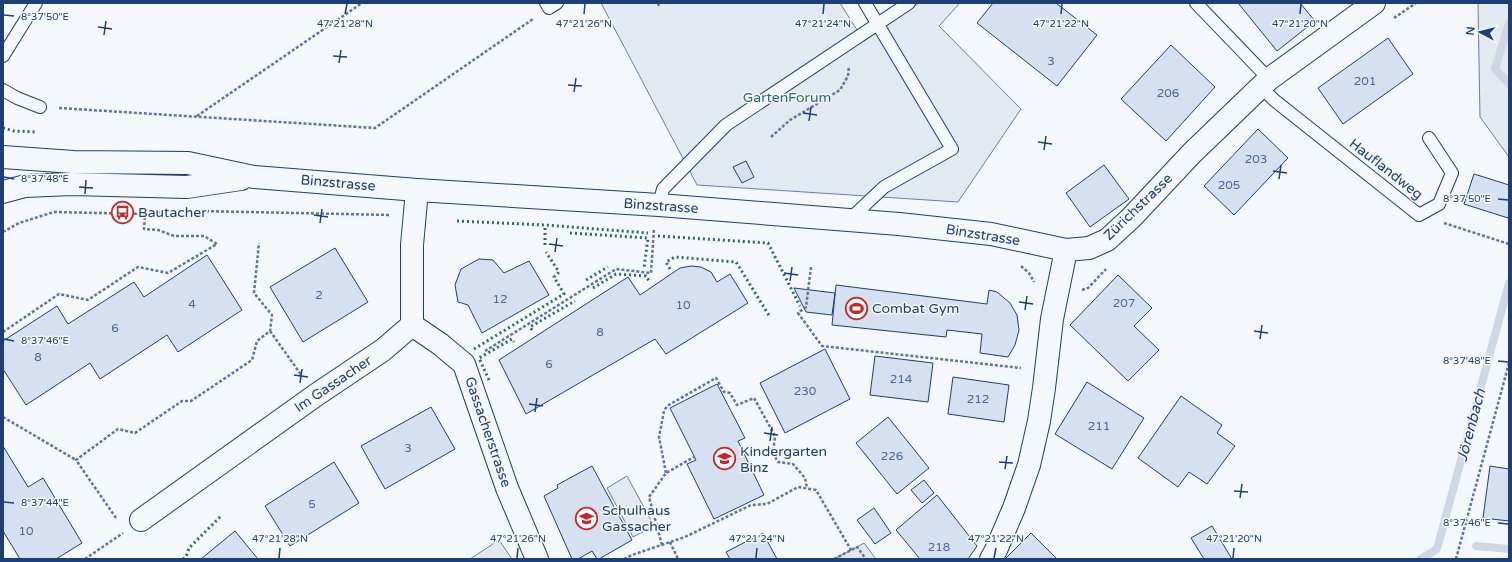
<svg xmlns="http://www.w3.org/2000/svg" width="1512" height="562" font-family="'Varela Round',sans-serif">
<rect width="100%" height="100%" fill="#f4f7fb"/>
<path fill="#e3e9f0" stroke="#687fa3" d="M601,3H840L864,41L919,3H960L939,26L1021,109L958,202L697,185Z
M1478,3H1509V157L1480,117Z
M627,476L654,526L633,537L607,488Z"/>
<path fill="#e3e8f0" stroke="#687fa3" d="M499,540L512,559H470Z
M864,543L876,559H834L857,547Z"/>
<g fill="none" stroke-linecap="round" stroke-linejoin="round">
<path stroke="#cfd7e4" stroke-width="8" d="M1509,23L1495,69L1509,84
M1476,546L1509,549
M1421,559L1437,549L1509,283"/>
</g>
<path fill="#d5e0f0" stroke="#1d3f73" d="M993,3H1056L1097,35L1057,86L977,23Z
M1238,3H1300L1315,21L1277,51Z
M1388,38L1413,74L1343,124L1318,88Z
M1171,45L1215,87L1166,141L1121,99Z
M1258,129L1288,158L1234,215L1204,186Z
M746,161L754,177L742,183L733,167Z
M1104,165L1129,199L1090,227L1066,193Z
M1474,174L1509,185V214L1508,218L1464,204Z
M335,248L368,302L303,342L270,287Z
M207,255L242,310L178,352L167,335L100,379L90,363L26,405L3,369V341L57,306L68,324L134,282L144,297Z
M479,259L493,260L504,273L529,261L549,295L482,333L468,305L458,302L455,285L461,269Z
M691,266L701,267L711,272L717,282L730,274L748,303L666,354L655,339L526,414L499,360L628,277L640,295L680,268Z
M1118,275L1152,308L1134,326L1159,350L1128,381L1070,325Z
M836,285L987,304L989,290L997,292L1010,303L1017,315L1019,330L1015,345L1008,357L980,353L982,334L947,330L946,337L832,325Z
M794,288L835,293L832,315L806,312Z
M825,349L850,399L785,433L760,383Z
M875,356L933,363L928,402L870,395Z
M953,377L1009,385L1004,422L948,414Z
M1087,382L1144,418L1112,469L1055,434Z
M717,384L745,438L738,441L764,495L714,519L687,464L696,460L670,408Z
M1181,396L1222,425L1217,433L1235,446L1207,484L1189,472L1178,487L1138,458Z
M431,407L455,449L385,489L361,446Z
M888,417L929,468L897,494L856,443Z
M3,446L28,487L43,478L82,543L56,559H20L3,531Z
M334,462L359,503L290,546L265,506Z
M592,466L632,540L599,559H597L592,551L578,559H572L544,496L558,488L557,485Z
M1490,466L1509,469V521L1483,518Z
M924,480L934,493L922,503L911,490Z
M937,495L977,546L968,559H920L896,530Z
M874,508L891,533L875,544L857,520Z
M1212,526L1232,559H1204L1191,538Z
M235,531L258,559H201Z
M763,533L777,559H730L726,552Z
M1031,533L1057,559H1005Z"/>
<g fill="none" stroke-linecap="round" stroke-linejoin="round">
<defs>
<path id="service" d="M546,3L549,8L557,3
M1196,3L1269,79
M3,56L36,3
M1261,87L1274,100L1419,215L1439,204L1452,173L1429,138
M3,90L17,98L40,107
M659,205L663,189L726,125L909,3
M849,220L884,187L952,149L865,3"/>
<path id="minor" d="M412,325L440,344L464,364L507,488L537,559
M141,520L316,395L383,350L412,325V245L417,190"/>
<path id="secondary" d="M3,157L73,162L188,163L254,177L417,190L659,205L899,224L991,234L1066,250L1089,248L1107,240L1131,218L1192,153L1269,79L1374,3
M3,192L25,186L72,184L187,187L241,179
M991,559L996,550L1014,508L1029,465L1039,421L1044,388L1052,319L1066,250"/>
</defs>
<use href="#service" stroke="#1d3f73" stroke-width="14"/>
<use href="#minor" stroke="#1d3f73" stroke-width="24"/>
<use href="#secondary" stroke="#1d3f73" stroke-width="24"/>
<path stroke="#5e769c" stroke-width="2.5" stroke-dasharray="3 2" stroke-linecap="butt" d="M658,3L659,6
M1394,18L1416,3
M59,108L375,128L533,19
M197,116L362,3
M771,137L790,120L840,90L848,76L849,66
M201,211L390,215
M1444,223L1509,244
M3,232L19,223L54,212L145,214L162,212
M1021,266L1029,273L1034,282
M811,267L806,307L798,313L822,346L1021,368
M1082,290L1088,288L1106,269
M270,331L302,376
M3,332L59,294L88,300L138,267L168,273L217,244L204,236H174L158,230L144,229L145,214
M485,351L616,269L651,273L654,228
M3,417L76,460
M666,473L659,437L664,411L667,406L716,378L724,392L730,393L737,405L754,398L775,436L773,453L778,462L793,464L805,478L807,488
M116,518L76,460L118,429L135,433L182,401H191L252,360L257,341L270,331L272,315L254,293L259,243
M670,542L678,559
M662,545L649,497L666,473L694,457
M85,559L123,533
M624,559L632,555L685,537L751,505L767,504L798,487L816,490L851,550
M834,559L857,547L866,559
M1456,559L1509,363"/>
<use href="#service" stroke="#f4f7fb" stroke-width="12"/>
<use href="#minor" stroke="#f4f7fb" stroke-width="22"/>
<use href="#secondary" stroke="#f4f7fb" stroke-width="22"/>
<path stroke="#2c6c60" stroke-width="3" stroke-dasharray="2 3" stroke-linecap="butt" d="M3,128L14,131L37,132
M457,221L545,225L648,233
M570,233L648,238L644,268
M658,236L768,243L800,306
M545,245V225
M670,269L666,262L675,257L736,262L770,317
M586,280L608,267
M593,288L616,274L646,276L649,281
M532,330L530,327L575,301
M474,349L564,294L554,277L559,272L546,252
M489,380L479,358L512,339L514,342
M183,559L186,557L189,548L222,515"/>
</g>
<path fill="none" stroke="#1d3f73" stroke-width="1.5" d="M345,14L347,4M584,14L585,4M823,14L824,4M1061,14L1062,4M1300,14L1301,4M4,15L14,16M98,27L112,29M104,35L106,21M333,56L347,57M339,63L341,50M568,85L582,86M574,92L576,78M803,113L817,115M809,121L811,107M1038,142L1052,144M1044,150L1046,136M1273,171L1287,173M4,177L14,179M1279,179L1281,165M79,187L93,188M85,194L86,180M1498,199L1508,200M314,215L328,217M320,223L322,209M549,244L563,246M555,252L557,238M784,273L798,275M790,281L792,267M1019,302L1033,304M1025,310L1027,296M1254,331L1268,333M4,339L14,341M1260,339L1262,325M1498,361L1508,362M294,375L308,377M300,383L302,369M529,404L543,406M535,412L537,398M764,433L778,435M770,441L772,427M999,462L1013,463M1005,469L1007,456M1234,491L1248,492M1240,498L1242,484M4,502L14,503M1498,523L1508,524M279,558L280,548M517,558L518,548M756,558L757,548M994,558L996,548M1233,558L1234,548"/>
<defs>
<symbol id="bus-ring" viewBox="-11 -11 22 22"><circle r="9.5" fill="#f4f7fb" stroke="#c62828" stroke-width="1.5"/><path d="M-5-6H5V4H4V6H2V4H-2V6H-4V4H-5ZM-3.5-4V0h7V-4ZM-3.5 1.2v1.5H-2V1.2ZM2 1.2v1.5H3.5V1.2Z" fill="#c62828"/></symbol>
<symbol id="stadium-ring" viewBox="-11 -11 22 22"><circle r="9.5" fill="#f4f7fb" stroke="#c62828" stroke-width="1.5"/><path d="M0-5a6.5 5 0 1 0 0 10a6.5 5 0 1 0 0-10ZM-3.5-1.8h7v3.6h-7Z" fill="#c62828"/></symbol>
<symbol id="school-ring" viewBox="-11 -11 22 22"><circle r="9.5" fill="#f4f7fb" stroke="#c62828" stroke-width="1.5"/><path d="M0-5L7-2L0 1L-7-2ZM-4 1L0 2.5L4 1V4Q0 6-4 4Z" fill="#c62828"/></symbol>
</defs>
<g fill-rule="evenodd">
<use href="#bus-ring" x="110" y="200" width="25" height="25"/>
<use href="#stadium-ring" x="844" y="296" width="25" height="25"/>
<use href="#school-ring" x="712" y="446" width="25" height="25"/>
<use href="#school-ring" x="574" y="506" width="25" height="25"/>
</g>
<g text-anchor="middle" dominant-baseline="central" stroke-width="3" stroke-linejoin="round" paint-order="stroke">
<g font-size="12" fill="#4b6792">
<text x="1051" y="61">3</text>
<text x="1365" y="81">201</text>
<text x="1168" y="93">206</text>
<text x="1256" y="159">203</text>
<text x="1229" y="185">205</text>
<text x="319" y="295">2</text>
<text x="500" y="299">12</text>
<text x="1124" y="303">207</text>
<text x="192" y="304">4</text>
<text x="683" y="305">10</text>
<text x="115" y="328">6</text>
<text x="600" y="332">8</text>
<text x="38" y="357">8</text>
<text x="549" y="364">6</text>
<text x="901" y="379">214</text>
<text x="805" y="391">230</text>
<text x="978" y="399">212</text>
<text x="1099" y="426">211</text>
<text x="408" y="448">3</text>
<text x="892" y="456">226</text>
<text x="312" y="504">5</text>
<text x="26" y="531">10</text>
<text x="939" y="547">218</text>
</g>
<g font-size="14" fill="#2c6c60" stroke="#f4f7fb">
<text x="787" y="97">GartenForum</text>
</g>
<g font-size="14" fill="#1d3f73" stroke="#f4f7fb">
<text transform="translate(1386 169) rotate(38)">Hauflandweg</text>
<text transform="translate(338 183) rotate(5)">Binzstrasse</text>
<text transform="translate(661 206) rotate(4)">Binzstrasse</text>
<text transform="translate(1138 207) rotate(-44)">Zürichstrasse</text>
<text transform="translate(983 235) rotate(9)">Binzstrasse</text>
<text transform="translate(333 384) rotate(-34)">Im Gassacher</text>
<text transform="translate(488 432) rotate(71)">Gassacherstrasse</text>
</g>
<g font-size="14" fill="#1d3f73" stroke="#f4f7fb" text-anchor="start">
<text x="138" y="212">Bautacher</text>
<text x="872" y="308">Combat Gym</text>
<text x="740" y="451">Kindergarten<tspan x="740" dy="16">Binz</tspan></text>
<text x="602" y="510">Schulhaus<tspan x="602" dy="16">Gassacher</tspan></text>
</g>
<g font-size="15" font-style="italic" fill="#1d3f73" stroke="#f4f7fb">
<text transform="translate(1471 425) rotate(-75)">Jörenbach</text>
</g>
</g>
<g font-size="10" text-anchor="middle" fill="#1d3f73" stroke="#f4f7fb" stroke-width="3" stroke-linejoin="round" paint-order="stroke">
<text x="45" y="20">8°37'50"E</text>
<text x="1300" y="27">47°21'20"N</text>
<text x="345" y="27">47°21'28"N</text>
<text x="584" y="27">47°21'26"N</text>
<text x="823" y="27">47°21'24"N</text>
<text x="1061" y="27">47°21'22"N</text>
<text x="45" y="182">8°37'48"E</text>
<text x="1467" y="202">8°37'50"E</text>
<text x="45" y="344">8°37'46"E</text>
<text x="1467" y="364">8°37'48"E</text>
<text x="45" y="506">8°37'44"E</text>
<text x="1467" y="526">8°37'46"E</text>
<text x="280" y="542">47°21'28"N</text>
<text x="518" y="542">47°21'26"N</text>
<text x="757" y="542">47°21'24"N</text>
<text x="996" y="542">47°21'22"N</text>
<text x="1234" y="542">47°21'20"N</text>
</g>
<rect width="1512" height="562" fill="none" stroke="#1d3f73" stroke-width="8"/>
<g transform="translate(1480 32) rotate(277)" stroke="#f4f7fb" stroke-width="3" paint-order="stroke">
<path d="M0-3L7 15L0 10L-7 15Z" fill="#1d3f73"/>
<text y="-6" font-size="11" font-weight="bold" text-anchor="middle" fill="#1d3f73">N</text>
</g>
</svg>
